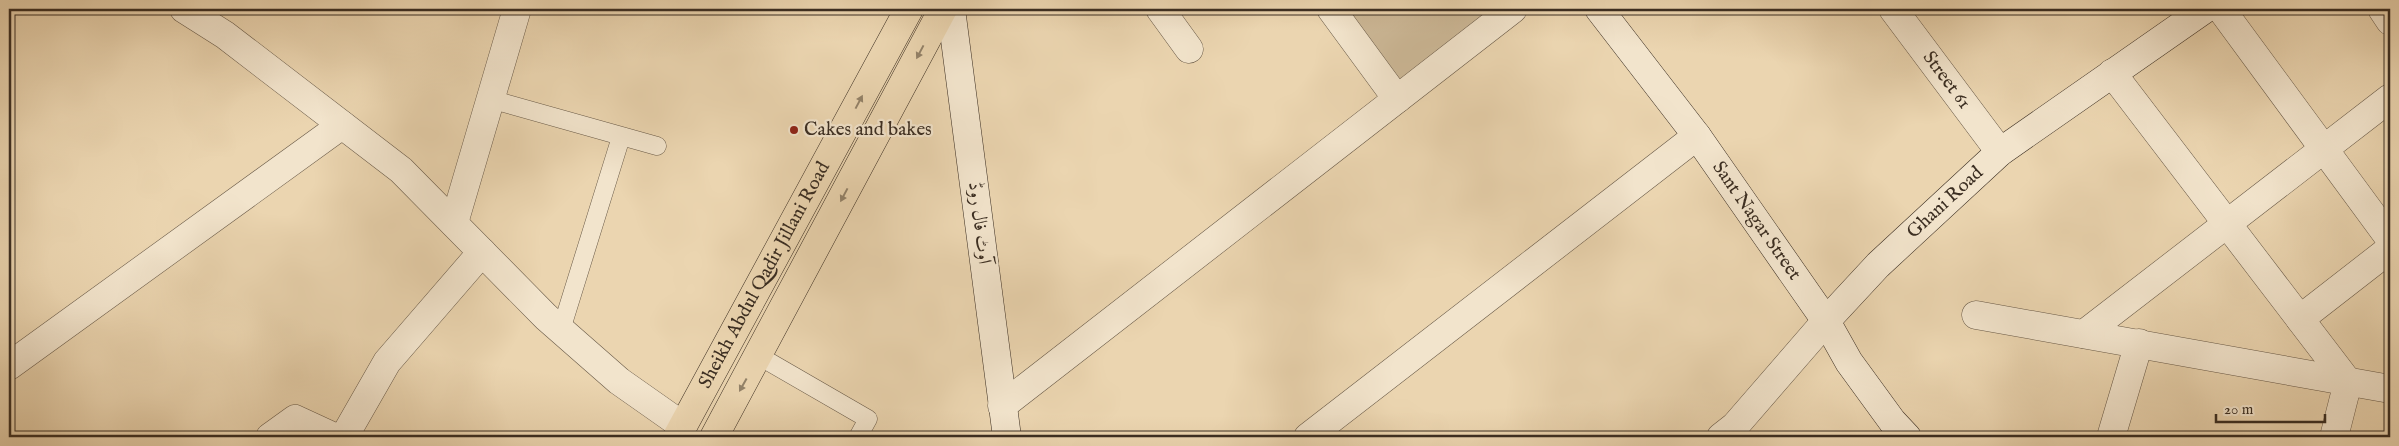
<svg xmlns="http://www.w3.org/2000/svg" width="2399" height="446" font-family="'IM FELL English',Amiri,serif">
<rect width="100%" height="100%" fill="#ebd5b0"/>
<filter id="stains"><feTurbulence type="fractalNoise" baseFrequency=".004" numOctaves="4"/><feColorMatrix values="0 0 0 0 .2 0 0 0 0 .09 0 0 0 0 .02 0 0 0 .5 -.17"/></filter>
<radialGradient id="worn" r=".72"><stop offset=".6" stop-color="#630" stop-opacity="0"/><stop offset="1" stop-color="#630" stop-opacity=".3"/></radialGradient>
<path fill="#cdb998" stroke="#84745d" d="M1331,9H1513L1397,99Z"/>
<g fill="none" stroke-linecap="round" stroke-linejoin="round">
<defs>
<path id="lane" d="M490,99L657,146
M561,330L621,137
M759,356L868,419L858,437"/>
<g id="street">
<path d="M184,9L225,35L401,170L546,317L619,381L683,426"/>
<path d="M1160,9L1189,49"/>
<path d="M1331,9L1397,99"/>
<path id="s1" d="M1893,9L2000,152"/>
<path d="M2221,9L2390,239"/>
<path d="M2382,9L2390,21"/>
<path d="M2112,73L2348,382L2334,437"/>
<path d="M454,223L517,9"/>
<path d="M1976,315L2390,389"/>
<path d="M2300,319L2390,249"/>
<path d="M2084,334L2390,98"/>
<path d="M9,366L342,125"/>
<path d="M1002,406L1513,9"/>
<path d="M270,437L295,419L334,437"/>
<path d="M344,437L387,362L482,252"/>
<path d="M1308,437L1697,136"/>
<path d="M1721,437L1735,426L1826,321"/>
<path d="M2111,437L2139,343"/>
</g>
<g id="secondary">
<path d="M951,9L1007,437"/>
<path id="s2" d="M1599,9L1697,136L1826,321L1849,362L1892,421L1907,437"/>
<path id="s3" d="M1826,321L1878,265L2000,152L2205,9"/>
</g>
<g id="primary">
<path id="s4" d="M677,437L909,9"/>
<path d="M714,437L943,9"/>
</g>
</defs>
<use href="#lane" stroke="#675846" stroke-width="19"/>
<use href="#street" stroke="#675846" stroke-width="29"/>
<use href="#secondary" stroke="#3b2e22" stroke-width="29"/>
<use href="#primary" stroke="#3b2e22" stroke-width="29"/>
<use href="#lane" stroke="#f2e4cc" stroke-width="18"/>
<use href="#street" stroke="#f2e4cc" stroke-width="28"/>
<use href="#secondary" stroke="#f2e4cc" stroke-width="28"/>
<use href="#primary" stroke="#ebd5b0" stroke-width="28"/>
</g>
<defs><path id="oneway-solid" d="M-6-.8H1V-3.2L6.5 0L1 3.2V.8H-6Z" transform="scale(1.25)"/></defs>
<g fill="#938269">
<use href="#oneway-solid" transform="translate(920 52) rotate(118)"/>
<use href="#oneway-solid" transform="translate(859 102) rotate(-62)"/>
<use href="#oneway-solid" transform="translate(844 195) rotate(118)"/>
<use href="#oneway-solid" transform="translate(743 385) rotate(119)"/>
</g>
<circle fill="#8f2418" stroke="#f2e4cc" stroke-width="2" cx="794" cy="130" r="5"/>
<g text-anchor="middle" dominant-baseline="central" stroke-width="4.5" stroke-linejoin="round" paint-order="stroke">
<g font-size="19" fill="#3b2e22" stroke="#f2e4cc">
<text stroke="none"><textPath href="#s1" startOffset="89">Street 61</textPath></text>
<text stroke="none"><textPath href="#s3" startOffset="168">Ghani Road</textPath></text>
<text stroke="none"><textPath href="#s2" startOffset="264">Sant Nagar Street</textPath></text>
<text transform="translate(979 223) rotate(83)">آوٹ فال روڈ</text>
<text stroke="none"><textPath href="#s4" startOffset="184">Sheikh Abdul Qadir Jillani Road</textPath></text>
</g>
<g font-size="19" fill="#3b2e22" stroke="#f2e4cc" text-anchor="start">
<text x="804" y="130">Cakes and bakes</text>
</g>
</g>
<rect width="2399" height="446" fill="none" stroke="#ebd5b0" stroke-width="30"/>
<rect x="10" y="10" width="2379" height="426" fill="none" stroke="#3b2e22" stroke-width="2.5"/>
<rect x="15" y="15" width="2369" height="416" fill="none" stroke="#3b2e22"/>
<path d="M2216 414v8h109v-8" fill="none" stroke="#3b2e22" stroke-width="2.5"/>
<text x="2224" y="414" font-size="15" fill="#3b2e22" stroke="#f2e4cc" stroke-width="4" paint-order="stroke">20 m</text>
<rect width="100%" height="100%" filter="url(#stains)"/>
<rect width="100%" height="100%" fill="url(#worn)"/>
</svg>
